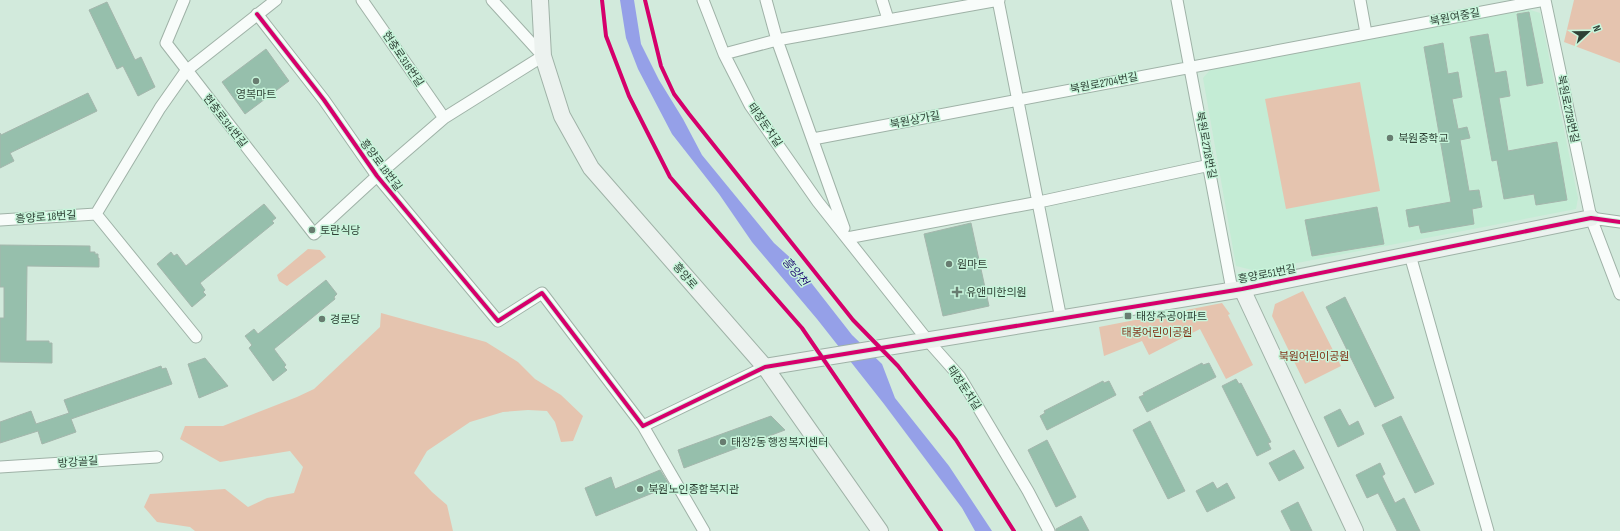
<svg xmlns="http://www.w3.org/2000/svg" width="1620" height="531" font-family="'Sofia Sans Condensed','Noto Sans KR',sans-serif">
<rect width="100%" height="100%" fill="#d2eadc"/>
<path fill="#c4ecd5" d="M1524,8L1540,13L1578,198L1576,209L1256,271L1236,266L1203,78L1211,69Z"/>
<path fill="#e5c4af" d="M1574,0H1620V63L1564,42Z
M1360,82L1380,191L1286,209L1265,99Z
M308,249L320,250L326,257L287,286L279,281L277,275Z
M1303,291L1341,366L1305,384L1272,316L1275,304Z
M1222,303L1230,314L1228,315L1253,365L1226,379L1200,329L1149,355L1142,341L1104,356L1099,327Z
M381,313L486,342L518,362L535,379L561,395L583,416L573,441L561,442L555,422L547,411L528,410L503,412L470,422L427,451L414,473L432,492L447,505L453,531H195L190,527L157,522L144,507L150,494L225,489L248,507L267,498L294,493L303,467L290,451L220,462L180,439L185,426H223L297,397L314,389L380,327Z"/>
<path fill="#95a0e8" d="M620,0H634L641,44L659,80L683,119L702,155L774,243L795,262L852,335L882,364L895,398L949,466L992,531H975L962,508L884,404L817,319L752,242L719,194L672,134L638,69L626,38Z"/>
<path fill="#96bfac" stroke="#a4b6ac" d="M107,2L135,60L141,57L155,87L138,96L123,66L117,69L89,10Z
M1529,12L1543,83L1527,86L1517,14Z
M1488,34L1495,73L1506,71L1510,96L1499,98L1508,151L1557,142L1567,200L1536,205L1534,194L1504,199L1497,160L1492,161L1470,37Z
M1443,43L1448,74L1458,72L1462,97L1452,99L1458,129L1467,127L1470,138L1460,140L1469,191L1479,190L1482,207L1472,209L1474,224L1421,233L1419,225L1409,227L1406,210L1451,202L1424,47Z
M266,49L289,81L245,114L222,82Z
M88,93L97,111L10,153L14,161L0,168V133L1,135Z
M264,204L276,218L272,221L274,223L200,283L205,290L203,292L206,295L192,307L157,264L171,252L174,256L177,254L186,266Z
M1377,207L1384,244L1312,256L1305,220Z
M971,223L989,306L943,316L924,234Z
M0,245L90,246V252H95V254H98V258H99V267L27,266L26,341H49V343H52V363L0,362V318H4V287H0Z
M326,280L337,294L334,297L335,299L274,349L286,365L284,367L287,370L273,381L249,348L252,345L245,336L254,329L258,334Z
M1345,297L1394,398L1375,407L1326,307Z
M205,358L228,386L199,398L188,364Z
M1202,363L1203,365L1209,363L1216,377L1147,412L1139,397L1144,395L1143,393Z
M161,366L162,369L166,368L172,384L71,419L76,432L42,444L38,431L0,443V422L31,411L36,424L69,413L64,400Z
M1236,379L1239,384L1241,383L1271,442L1268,443L1271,449L1257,456L1222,386Z
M1103,381L1104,383L1109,381L1116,395L1047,430L1040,416L1045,413L1044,411Z
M1340,409L1349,426L1358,421L1364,434L1338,447L1324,417Z
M771,416L785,430L684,468L678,450Z
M1401,416L1434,484L1415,493L1382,425Z
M1150,421L1185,491L1168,499L1133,430Z
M1047,440L1076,497L1056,507L1028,450Z
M1294,450L1304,468L1279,481L1269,463Z
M1380,463L1385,474L1382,476L1395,503L1404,498L1420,531H1397L1378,493L1367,498L1356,475Z
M660,470L670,486L596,516L585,488L611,477L615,489Z
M1213,482L1217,489L1227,483L1235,498L1207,512L1196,491Z
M1298,502L1312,531H1291L1281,511Z
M1081,516L1089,531H1056V529Z"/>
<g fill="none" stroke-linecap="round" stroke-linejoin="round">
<defs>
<path id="street" d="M184,0L166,43L314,234L377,176L444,118L543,56L492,0
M362,0L444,118
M703,0L724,54L750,105L818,202L929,342L960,377L1028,491L1049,531
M766,0L777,40L844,228
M882,0L888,19
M998,0L1061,319
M1177,0L1232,290
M1360,0L1366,33
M1545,0L1591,218L1620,294
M257,14L324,100L377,176L498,321L542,293L643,426L765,367
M724,54L777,40L999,0
M813,139L1545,0
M96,214L160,108L186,71L276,0
M96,214L196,337
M1591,218L1620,222
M0,220L96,214
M847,238L1039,202L1210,165
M1410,255L1488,531
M643,426L704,531
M0,467L157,457"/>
<path id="secondary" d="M540,0L543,56L562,116L591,168L765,367L880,531
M1242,289L1355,531
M765,367L1242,289L1591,218"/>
</defs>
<use href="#street" stroke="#9fb2a7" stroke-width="13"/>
<use href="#secondary" stroke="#9fb2a7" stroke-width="18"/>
<use href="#street" stroke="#f8fcfa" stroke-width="11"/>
<use href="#secondary" stroke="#ecf2ef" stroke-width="16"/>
<defs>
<path id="cycleway" d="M602,0L606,36L629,96L670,177L802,328L941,531
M645,0L661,66L674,94L689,114L853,320L898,366L956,440L1014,531
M257,14L324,100L377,176L498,321L542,293L643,426L765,367L1242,289L1591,218L1620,222"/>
</defs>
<use href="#cycleway" stroke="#c8f5db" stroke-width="6"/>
<use href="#cycleway" stroke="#d6006c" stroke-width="4"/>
</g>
<g fill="#687c70" stroke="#c8f5db" stroke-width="1.5">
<circle cx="256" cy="81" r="4"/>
<circle cx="1390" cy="138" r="4"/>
<circle cx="312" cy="230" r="4"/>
<circle cx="949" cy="264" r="4"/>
<path d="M955 286h4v4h4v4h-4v4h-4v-4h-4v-4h4z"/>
<rect x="1124" y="312" width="8" height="8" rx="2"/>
<circle cx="322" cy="319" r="4"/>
<circle cx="723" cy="442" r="4"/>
<circle cx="640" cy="489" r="4"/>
</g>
<g text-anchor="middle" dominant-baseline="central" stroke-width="3" stroke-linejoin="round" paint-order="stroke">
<g font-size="11" fill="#2f4136" stroke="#c8f5db">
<text transform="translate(1455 17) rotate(-11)">북원여중길</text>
<text transform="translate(403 59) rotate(56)">현충로318번길</text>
<text transform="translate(1104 83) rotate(-11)">북원로2704번길</text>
<text transform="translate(1568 109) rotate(78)">북원로2738번길</text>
<text transform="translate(915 120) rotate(-11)">북원상가길</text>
<text transform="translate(225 121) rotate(52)">현충로314번길</text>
<text transform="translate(765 125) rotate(55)">태장둔치길</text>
<text transform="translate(1206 145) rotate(79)">북원로2718번길</text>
<text transform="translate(381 165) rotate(53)">흥양로 18번길</text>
<text transform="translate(46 217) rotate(-4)">흥양로 18번길</text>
<text transform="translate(1267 274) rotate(-11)">흥양로51번길</text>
<text transform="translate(685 276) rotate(49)">흥양로</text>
<text transform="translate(964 388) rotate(56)">태장둔치길</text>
<text transform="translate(78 462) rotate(-4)">방강골길</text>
</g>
<g font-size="11" fill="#2f4136" stroke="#c8f5db" text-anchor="start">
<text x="256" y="94" text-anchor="middle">영복마트</text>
<text x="1398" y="138">북원중학교</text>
<text x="320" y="230">토란식당</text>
<text x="957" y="264">원마트</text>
<text x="966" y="292">유앤미한의원</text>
<text x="1136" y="316">태장주공아파트</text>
<text x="330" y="319">경로당</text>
<text x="731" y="442">태장2동 행정복지센터</text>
<text x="648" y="489">북원노인종합복지관</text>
</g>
<g font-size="11" fill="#813318" stroke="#c8f5db">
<text x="1157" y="332">태봉어린이공원</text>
<text x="1314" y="356">북원어린이공원</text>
</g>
<g font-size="12" font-style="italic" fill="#241375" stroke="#c8f5db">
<text transform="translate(795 272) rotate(50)">흥양천</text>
</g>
</g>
<g transform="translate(1588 32) rotate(68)" stroke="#c8f5db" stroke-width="3" paint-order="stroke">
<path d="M0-3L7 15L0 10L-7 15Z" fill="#2f4136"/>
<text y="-6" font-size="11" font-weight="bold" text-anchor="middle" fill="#2f4136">N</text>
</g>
</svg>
